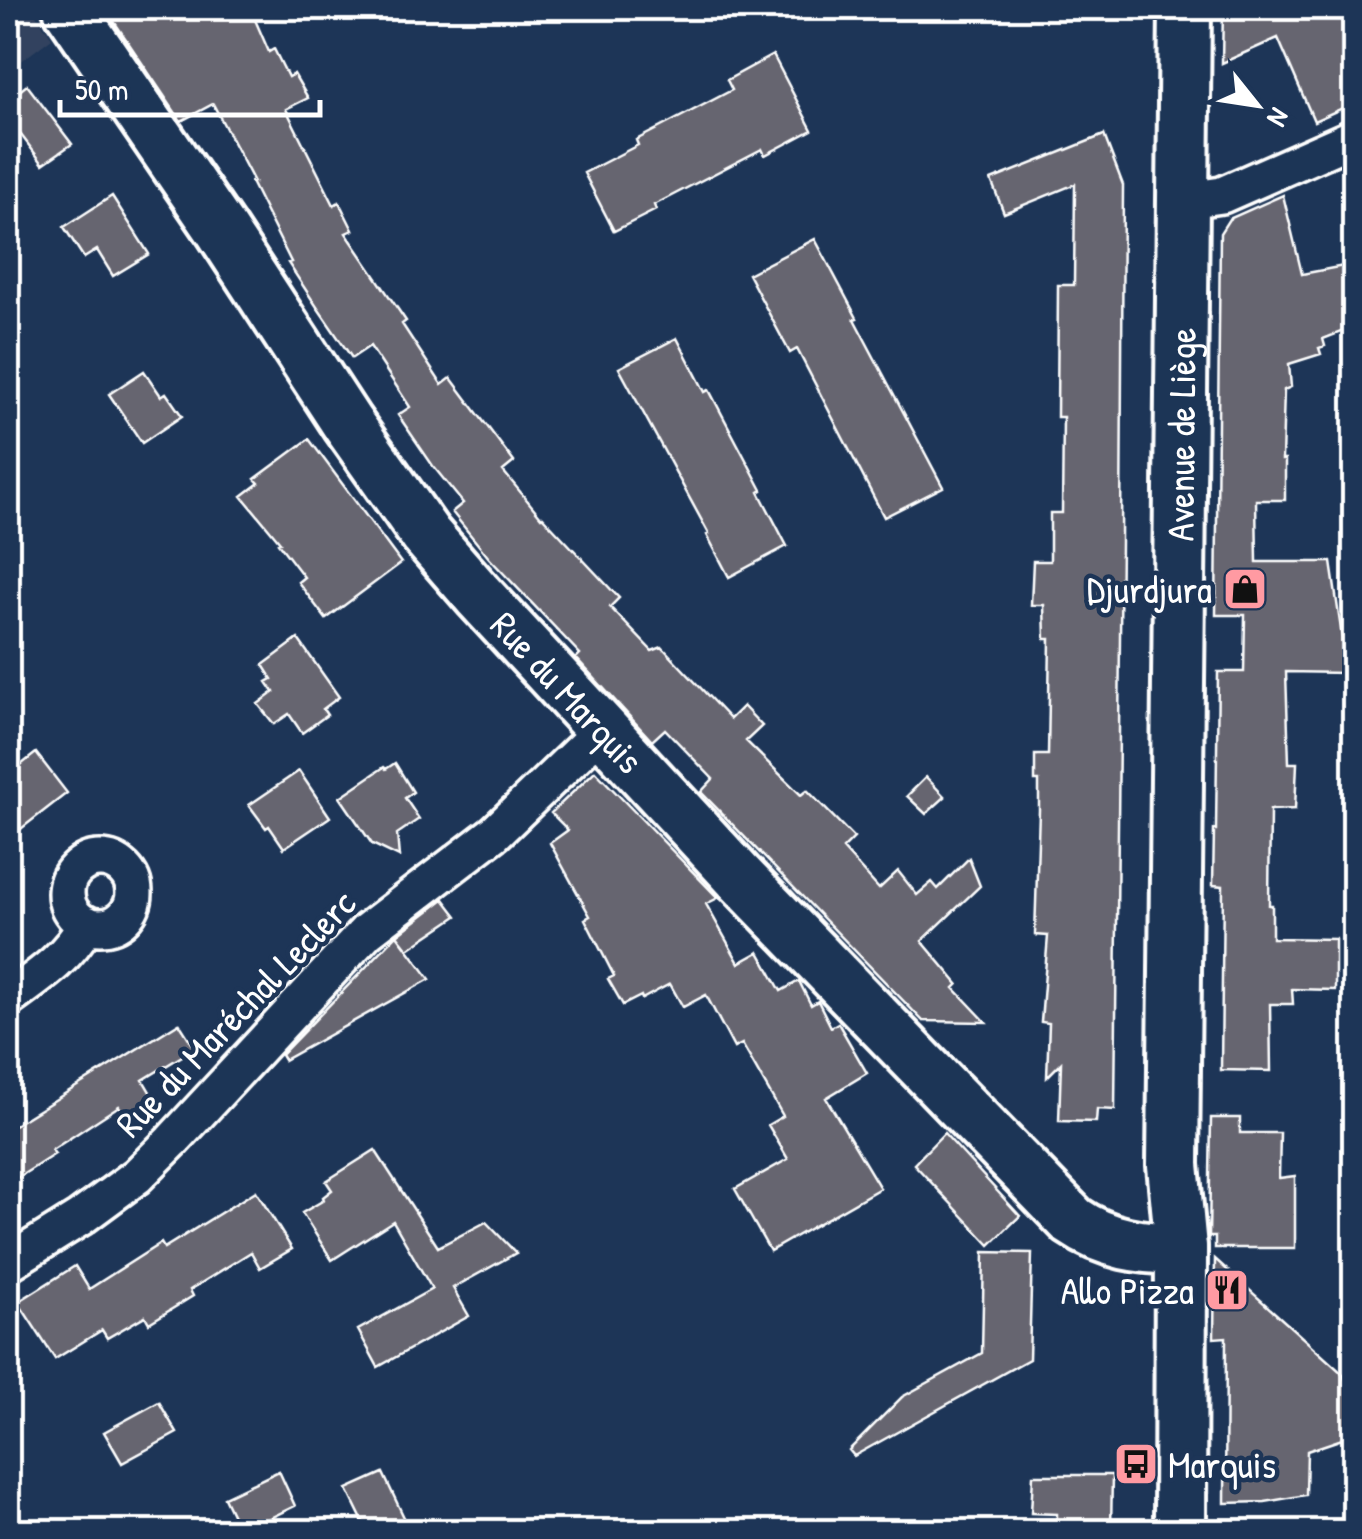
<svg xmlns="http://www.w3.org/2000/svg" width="1362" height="1539" font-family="'Patrick Hand',sans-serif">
<rect width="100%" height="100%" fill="#1d3557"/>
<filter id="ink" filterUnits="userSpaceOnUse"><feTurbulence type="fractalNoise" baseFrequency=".01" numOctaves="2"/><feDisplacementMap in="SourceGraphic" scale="20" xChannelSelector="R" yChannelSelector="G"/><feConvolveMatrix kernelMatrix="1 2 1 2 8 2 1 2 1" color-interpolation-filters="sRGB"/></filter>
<g filter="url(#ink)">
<path fill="#33435e" d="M8,8H31L52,38L8,71Z"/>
<path fill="#666570" stroke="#fff" stroke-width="2.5" d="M105,8H250L269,52L274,49L288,77L294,74L308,98L286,109L334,205L339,202L353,230L346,233L406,321L402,324L442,385L451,378L514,462L503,471L541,517L542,516L619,598L610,607L652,651L662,647L730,719L743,706L762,726L746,741L801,795L807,790L854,838L843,849L879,889L898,871L917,895L932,882L938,889L969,858L980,886L922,941L958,984L954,988L986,1022L923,1021L701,792L713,779L665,729L652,741L576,658L580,654L489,558L452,512L463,503L433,466L398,415L410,407L370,346L352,358L317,307L288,263L291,262L251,182H254L213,104L181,121Z
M1223,8H1354V103L1314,121L1278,38L1222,63Z
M773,55L812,130L765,155L762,149L654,205L656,210L614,231L584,173L638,145L636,140L732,90L727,80Z
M27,85L72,144L43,164L21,135L8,145V100Z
M1104,135L1123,185L1121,541L1115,1110L1097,1109L1096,1122L1059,1121L1061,1063L1047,1077L1049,1023L1041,1022L1048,936L1035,935L1039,810V781H1035V755H1048L1050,639H1045L1044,605H1031L1033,561H1050V513H1062L1063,417H1057L1058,285H1074L1075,184L1004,213L991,180Z
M1283,195L1302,274L1354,264V327L1323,339L1325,346L1319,348L1321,354L1289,364L1291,387L1284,390L1282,460H1285V500H1256L1257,562H1331L1344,650L1345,673L1286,672L1289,763H1297L1295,809L1270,810L1269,905H1272V938L1335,939V990L1292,989L1293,1004H1270L1271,1071L1221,1070L1223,886L1213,885L1214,830H1216L1218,672H1244L1245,615H1216L1220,233L1229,219Z
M112,196L149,254L113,276L97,250L84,258L64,227Z
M815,239L857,318L854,319L943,487L884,517L797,349L790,353L748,274Z
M677,338L705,392L709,390L762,490L759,492L787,546L729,577L707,535L709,534L619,368Z
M144,371L161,396L166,393L182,416L142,443L109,394Z
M309,439L401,563L326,619L298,582L304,577L278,543L280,542L242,496L259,483L255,479Z
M298,639L339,697L323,709L327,715L302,733L289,714L274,724L258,704L274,692L267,682L272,679L263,665Z
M36,753L67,793L8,839V775Z
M395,763L413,792L405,798L419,819L397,834L399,857L372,844L340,797L384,767L386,769Z
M299,771L330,817L284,848L269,826L266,828L249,805Z
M595,771L718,898L706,904L739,963L759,952L781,991L799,981L811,1005L818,1001L831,1027L838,1023L867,1073L826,1098L880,1188L770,1251L735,1189L788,1159L768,1125L783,1116L742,1044L734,1048L706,995L683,1007L670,984L642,999L641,996L623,1005L608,979L614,976L585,919L590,916L550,843L568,830L551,813Z
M926,777L945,797L926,814L907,796Z
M444,899L457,916L408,949L397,935Z
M397,935L430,979L284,1060L281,1055Z
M179,1023L195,1048L143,1080L156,1102L127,1120L119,1106L52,1150L55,1154L8,1184V1129Z
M1211,1118H1240V1133H1280L1279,1178L1295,1176V1248H1215V1237H1209Z
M944,1133L1020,1216L990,1245L914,1164Z
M375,1150L438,1247L486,1222L516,1253L453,1288L469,1316L378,1367L358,1330L432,1289L393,1221L332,1260L302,1213L324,1200L323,1197L332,1190L326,1181Z
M256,1191L292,1249L260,1268L251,1252L190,1290L193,1296L149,1323L145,1316L107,1338L102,1330L55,1359L18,1302L75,1266L89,1289L161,1243L164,1248Z
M984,1252L1032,1253L1029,1359L854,1456L849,1450L902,1397L982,1353Z
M1215,1259L1343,1374L1354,1406V1435L1307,1451L1306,1495L1265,1502L1225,1503L1226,1337L1214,1338Z
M159,1402L177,1433L122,1463L104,1432Z
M279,1471L295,1506L241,1532L224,1497Z
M383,1473L399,1507L411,1532H368L347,1489Z
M1033,1475H1112L1111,1530L1057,1532V1514L1031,1513Z"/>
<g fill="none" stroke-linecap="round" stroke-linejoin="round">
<defs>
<path id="street" d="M1183,198H1201L1222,195L1354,137
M66 893a34 34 0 1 1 68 0a34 34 0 1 1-68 0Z
M8,999C42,974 64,961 87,924
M8,1263L80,1218L137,1176L172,1141L367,931L495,833L603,729"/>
<g id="secondary">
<path id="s1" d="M69,8L221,230L347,423L426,535L478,595L739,877L1073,1221C1106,1244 1142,1249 1181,1248"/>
<path id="s2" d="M1180,1532L1181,1248L1173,1165L1185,8"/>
</g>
</defs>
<use href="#street" stroke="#fff" stroke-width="42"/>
<use href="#secondary" stroke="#fff" stroke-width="58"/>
<use href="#street" stroke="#1d3557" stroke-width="35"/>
<use href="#secondary" stroke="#1d3557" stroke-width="50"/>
</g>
</g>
<defs>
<symbol id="shop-square" viewBox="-11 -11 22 22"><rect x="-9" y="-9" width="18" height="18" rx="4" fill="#ff9aa2" stroke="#1d3557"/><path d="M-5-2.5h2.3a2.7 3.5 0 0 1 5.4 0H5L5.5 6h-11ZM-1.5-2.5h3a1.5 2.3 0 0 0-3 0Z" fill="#111"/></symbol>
<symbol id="restaurant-square" viewBox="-11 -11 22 22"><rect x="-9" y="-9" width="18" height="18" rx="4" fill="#ff9aa2" stroke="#1d3557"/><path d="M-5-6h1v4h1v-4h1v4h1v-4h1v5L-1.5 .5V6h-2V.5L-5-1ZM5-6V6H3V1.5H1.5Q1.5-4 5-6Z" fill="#111"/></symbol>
<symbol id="bus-square" viewBox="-11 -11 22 22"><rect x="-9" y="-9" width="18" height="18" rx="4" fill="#ff9aa2" stroke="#1d3557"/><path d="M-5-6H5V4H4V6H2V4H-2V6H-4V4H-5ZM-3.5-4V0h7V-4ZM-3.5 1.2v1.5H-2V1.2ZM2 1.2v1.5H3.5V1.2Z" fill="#111"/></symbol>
</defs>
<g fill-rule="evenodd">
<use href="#shop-square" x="1220" y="564" width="50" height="50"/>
<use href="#restaurant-square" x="1202" y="1265" width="50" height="50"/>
<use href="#bus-square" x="1111" y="1439" width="50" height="50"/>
</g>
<g text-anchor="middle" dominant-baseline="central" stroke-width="9" stroke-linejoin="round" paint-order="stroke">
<g font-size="38" fill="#fff" stroke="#1d3557">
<text stroke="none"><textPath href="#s2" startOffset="1098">Avenue de Liège</textPath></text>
<text stroke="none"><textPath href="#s1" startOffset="848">Rue du Marquis</textPath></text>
<text transform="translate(235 1013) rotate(-46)">Rue du Maréchal Leclerc</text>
</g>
<g font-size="38" fill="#fff" stroke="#1d3557" text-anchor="end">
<text x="1212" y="589">Djurdjura</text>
<text x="1194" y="1290">Allo Pizza</text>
<text x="1168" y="1464" text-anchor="start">Marquis</text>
</g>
</g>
<rect width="1362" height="1539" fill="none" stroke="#1d3557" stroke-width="40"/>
<rect x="20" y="20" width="1322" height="1499" fill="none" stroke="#fff" stroke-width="4" filter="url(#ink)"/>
<g transform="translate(1257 105) rotate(120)" stroke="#1d3557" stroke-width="8" paint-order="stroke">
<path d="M0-8L18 38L0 25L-18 38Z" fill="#ffffff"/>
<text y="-15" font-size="28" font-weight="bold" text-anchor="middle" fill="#ffffff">N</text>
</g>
<path d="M60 100v15h260v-15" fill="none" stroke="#ffffff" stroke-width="5"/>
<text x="75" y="100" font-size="30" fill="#ffffff" stroke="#1d3557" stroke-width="8" paint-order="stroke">50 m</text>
</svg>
